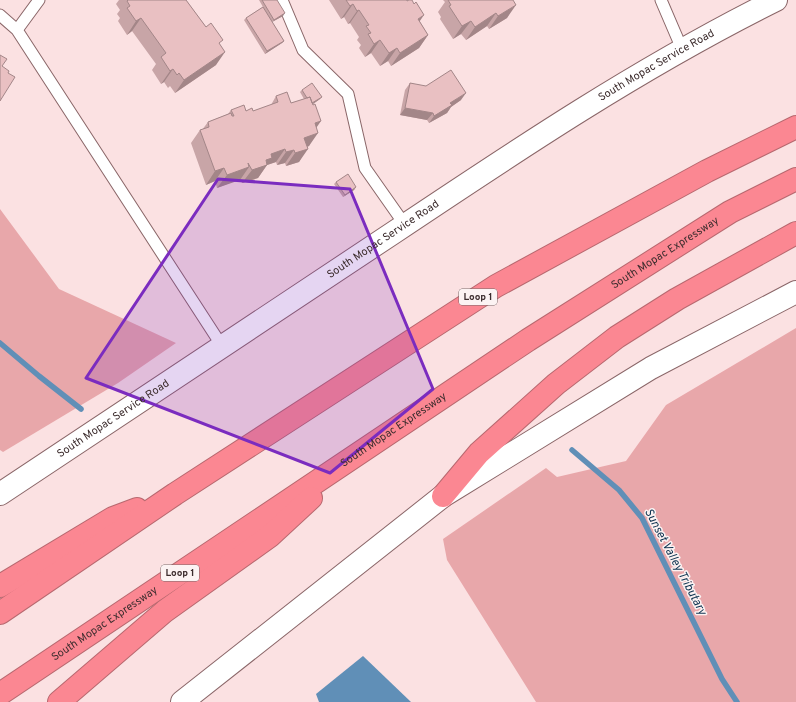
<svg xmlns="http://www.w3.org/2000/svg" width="796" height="702" font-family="Overpass,sans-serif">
<rect width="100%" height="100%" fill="#fbe1e2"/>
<path fill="#e8a7aa" d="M0,209L59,289L176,343L118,383L3,452L0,450Z
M796,328V702H536L447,560L443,539L546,468L557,477L626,461L666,405Z"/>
<path fill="#608fb7" d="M363,656L411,702H319L316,694Z"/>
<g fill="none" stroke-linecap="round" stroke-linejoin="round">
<path stroke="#608fb7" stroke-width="5.5" d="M0,343L39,376L81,409
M572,450L619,490L642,518L722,679L737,702"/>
<defs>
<path id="lane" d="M282,0L303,50L348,94L365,168L405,225
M661,0L682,49
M0,15L17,30L222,346
M17,30L39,0"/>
<g id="secondary">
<path id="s1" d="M0,494C131,407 262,320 393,233C517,150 641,67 776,0"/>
<path d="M182,702L443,496L651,368L796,292"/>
</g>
<g id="highway">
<path d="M443,496L479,453L556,384L617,337L677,299L796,233"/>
<path d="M0,586L113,518L137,509"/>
<path d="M0,613L175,494L496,286L707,171L796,127"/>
<path id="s2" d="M0,694L528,340L730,212L796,179"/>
<path d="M59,702L165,611L270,536L311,498"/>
</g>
</defs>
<use href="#lane" stroke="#8a6668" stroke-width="13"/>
<use href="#secondary" stroke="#8a6668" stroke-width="24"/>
<use href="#highway" stroke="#b8686f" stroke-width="24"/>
<use href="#lane" stroke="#fff" stroke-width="11"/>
<use href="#secondary" stroke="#fff" stroke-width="22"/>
<use href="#highway" stroke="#fb8792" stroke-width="22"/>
</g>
<path fill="#c8a5a7" d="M119,0H186L206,27L220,45L216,65L175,93L170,86L168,88L164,82L161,84L152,70L156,64L132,31L127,35L118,21L120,18L117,14L120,10L116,4Z
M259,0H277L283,16L272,22L284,41L282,43L265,54L244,20L246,18L263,7Z
M329,0H407L428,35L419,48L391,66L388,61L380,66L371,53L365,57L359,48L361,45L357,40L359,37L350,23L348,24L344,17L341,19Z
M443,0H513L507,18L489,29L487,26L466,40L461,34L453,39L440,19L441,17L438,12L445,2Z
M410,83L461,100L451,107L447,113L429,123L427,120L400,115L405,90Z
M302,90L320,99L313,104L316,128L309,146L307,147L299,162L286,166L285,163L277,165L276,162L267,165L258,178L242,183L240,179L217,188L215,181L206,185L191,143L200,130H202L208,122L228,114L231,110L253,111L271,105L276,96L291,103L304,99L300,92Z
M336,182L356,187L354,190L343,197L334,184Z"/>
<path fill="#a38688" d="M353,4L344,17L341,19L350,6Z
M516,5L507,18L489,29L498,16Z
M359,10L350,23L348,24L357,11Z
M285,13L283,16L272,22L274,20Z
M496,13L487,26L466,40L475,27Z
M424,15L415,28L418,19Z
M141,18L132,31L127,35L136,21Z
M471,21L461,34L453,39L462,26Z
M428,35L419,48L391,66L400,53Z
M380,40L371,53L365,57L374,44Z
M284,41L282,43L265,54L267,51Z
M397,48L388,61L380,66L389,53Z
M225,52L216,65L175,93L184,80Z
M173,69L164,82L161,84L170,71Z
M466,93L461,100L451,107L447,113L429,123L434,116L450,103Z
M322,97L320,99L310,106L311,104Z
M405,108L433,113L427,120L400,115Z
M321,121L312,134L315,123Z
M318,133L309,146L295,151L304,138Z
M285,149L276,162L267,165L258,178L242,183L252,170L271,154Z
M308,149L299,162L286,166L295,153Z
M294,150L285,163L277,165L286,152Z
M249,167L240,180L217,188L227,175Z
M224,168L215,181L206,185L215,171Z
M356,187L354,190L343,197L345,195Z"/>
<path fill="#e9c0c2" stroke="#a38688" d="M128,0H186L206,27L211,23L223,40L219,43L225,52L184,80L179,73L177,75L173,69L170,71L161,57L166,53L141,18L136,21L127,8L130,6L127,1Z
M262,0H277L285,13L274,20Z
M346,0H407V1L409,0H412L414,4L416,2L424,15L418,19L428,35L400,53L397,48L389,53L380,40L374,44L368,34L371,33L366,26L369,25L359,10L357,11L353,4L350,6Z
M448,0H513L516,5L498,16L496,13L475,27L471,21L462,26L449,6L451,5Z
M263,7L284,41L267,51L246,18Z
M0,55L7,59L2,66L9,71L8,73L15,77L0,101Z
M451,70L466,93L450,103L452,105L434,116L433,113L405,108L410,83L426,86Z
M312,83L322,97L312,103L310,97L307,98L302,90Z
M287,92L291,103L310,97L313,105L315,104L321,121L315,123L318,133L304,138L308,149L295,153L294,150L286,152L285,149L271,154L272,158L266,160L267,165L252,170L248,163L249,167L227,175L224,168L215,171L200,130L209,127L208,122L231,113L232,116H234L231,110L244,105L246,111L252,108L253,111L278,102L276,96Z
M348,174L356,187L345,195L336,182Z"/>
<path fill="#7b2cbf" fill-opacity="0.2" stroke="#7b2cbf" stroke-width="3" stroke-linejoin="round" d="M218,179L350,189L433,389L330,473L86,378Z"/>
<g text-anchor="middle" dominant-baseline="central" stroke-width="3" stroke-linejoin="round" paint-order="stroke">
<g fill="#fcf3f3" stroke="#766869" stroke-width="1">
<rect x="459" y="289" width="38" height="16" rx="3"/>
<rect x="161" y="565" width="38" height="16" rx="3"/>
</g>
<g font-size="10" font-weight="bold" fill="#3d2d2e">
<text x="478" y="297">Loop 1</text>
<text x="180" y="573">Loop 1</text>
</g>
<g font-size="11" fill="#3d2d2e" stroke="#fcf3f3">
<text stroke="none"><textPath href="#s1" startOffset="784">South Mopac Service Road</textPath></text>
<text stroke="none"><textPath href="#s1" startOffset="460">South Mopac Service Road</textPath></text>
<text stroke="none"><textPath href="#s2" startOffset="798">South Mopac Expressway</textPath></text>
<text stroke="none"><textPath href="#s1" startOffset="136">South Mopac Service Road</textPath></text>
<text stroke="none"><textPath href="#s2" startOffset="474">South Mopac Expressway</textPath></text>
<text stroke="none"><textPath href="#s2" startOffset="126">South Mopac Expressway</textPath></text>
</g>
<g font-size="12" font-style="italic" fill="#0d324f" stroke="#fcf3f3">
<text transform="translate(675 562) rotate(62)">Sunset Valley Tributary</text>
</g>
</g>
</svg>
